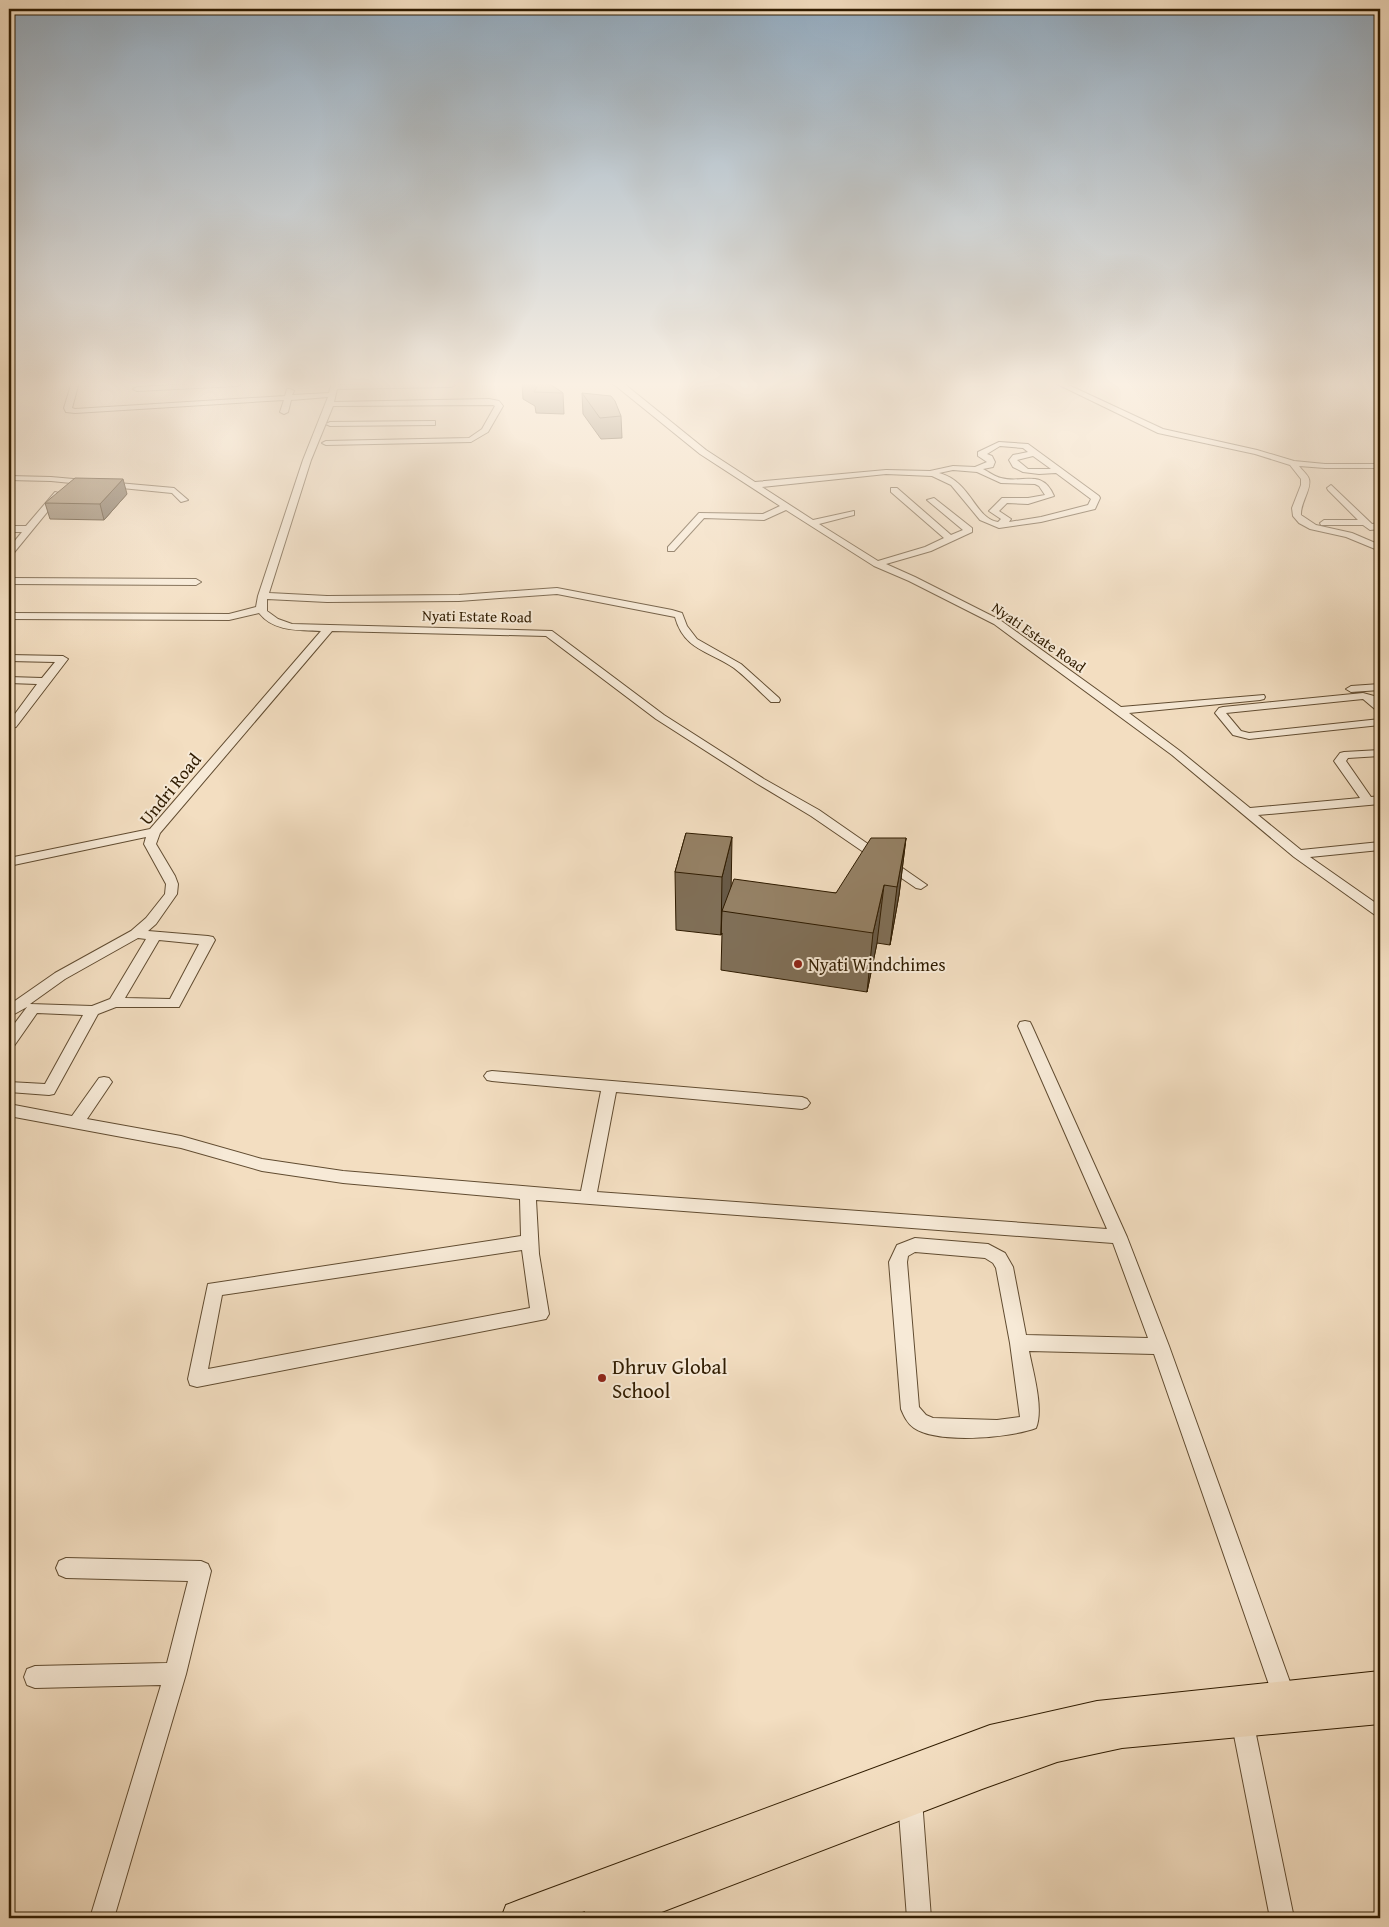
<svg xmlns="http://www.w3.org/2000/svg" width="1389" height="1927" font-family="'Gentium Book Plus',serif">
<rect width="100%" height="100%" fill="#f3dec1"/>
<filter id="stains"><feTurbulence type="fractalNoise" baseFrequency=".004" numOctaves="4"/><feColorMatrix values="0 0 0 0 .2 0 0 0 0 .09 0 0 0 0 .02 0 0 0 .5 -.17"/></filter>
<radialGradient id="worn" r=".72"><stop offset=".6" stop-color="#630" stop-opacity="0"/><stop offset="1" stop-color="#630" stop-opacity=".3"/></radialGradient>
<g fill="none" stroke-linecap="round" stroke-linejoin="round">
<defs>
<path id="minor" d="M72,382H79L72,408L75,409L285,396L287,389H290L294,391L292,395L329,393L332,382H338V385L451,383L455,385L451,387L337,389L334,402L489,399L499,401L503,406L488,432L471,442L326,445L322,443L326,441L469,438L482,429L495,406L493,405L333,406L311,460L269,593L327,596L459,595L557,588L672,610L682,613L687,626L697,639L741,664L779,698L780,700L779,702H771C759,691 747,678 734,668C709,651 684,650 675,617L557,594L459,601L327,602L267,599V611L278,619L292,624L552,631L664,715L764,779L819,810L927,885L921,889L916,888L811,816L756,783L656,719L546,636L332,631L160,833L156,844L175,876L178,884L177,894L156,924L148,931L208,936L213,937L215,940L179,1007H116L98,1014L54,1094L49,1095L9,1092V1082L45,1084L83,1015L37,1013L14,1046L9,1047V1031L27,1007L9,1017V1005L55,973L131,931L146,918L165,894L166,884L144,844L146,837L9,866V858L150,829L321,631C299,630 274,632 259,613L229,620L9,619V613L229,614L256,607L258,596L303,460L328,397L291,400L288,412L284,414L280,412L284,400L75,413L66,412L64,408ZM138,938L146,939L110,999L92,1006L30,1004L65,979ZM159,940L199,944L170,999L125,998Z
M236,382H245L237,386L137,391L133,389L137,387Z
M608,382H622L706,450L755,482L886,470L930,471L953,466L975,467L987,462L978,456V452L999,442L1028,444L1099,496L1100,498L1095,509L1041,522L999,528L980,520L951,485L932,476L886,474L762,487L813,520L854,511V515L819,524L878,561L925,547L944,538L891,492V488H897L951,535L963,530L927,500L934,498L972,528V532L931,551L886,564L915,577L1000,620L1121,707L1264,695L1265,697L1264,699L1260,700L1129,713L1180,751L1250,808L1360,798L1334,761L1340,753L1344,752L1380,750V756L1348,758L1346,761L1371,797L1380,796V804L1258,815L1301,850L1380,842V850L1310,857L1380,906V916L1375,915L1294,857L1172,755L994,624L909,581L874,566L786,510L764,520L704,518L674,551H668V547L699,513L763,514L780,506L700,454L616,386ZM1000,446L1023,448L1028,452L1013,455L1009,460L1013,467L1023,472L1039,474L1056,473L1091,499L1088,505L1041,517L1009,522L1011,519L999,511L1007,503L1028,504L1054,496C1042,468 1023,484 1001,478C995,477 989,472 983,469L993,467L995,462L992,456L987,454ZM1033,456L1051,469H1028L1017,460ZM953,470L977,472L1001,483L1035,484L1039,486L1045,495L1028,498H1002L989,511L1001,519L998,522C974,518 972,482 939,473Z
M1053,382H1062L1163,429L1257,450L1294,461L1325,464H1380V468H1325L1299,466C1302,470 1308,475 1309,479C1312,489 1300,503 1301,515L1316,525L1352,533L1380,545V551L1346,537L1310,529L1299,523L1293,516L1292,508L1301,485V479L1290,465L1255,454L1158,433Z
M432,421H435V425L330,426L326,424L330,422Z
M9,476L51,477L174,488L188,500L181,502L172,493L51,481L9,480Z
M1331,485L1372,524L1380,523V529L1370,530L1363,525H1321L1320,523L1324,520H1358L1328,490L1327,488Z
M55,492L62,494L12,555L9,556V548L22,532H9V526H26Z
M9,578L196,579L201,582L196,585L9,584Z
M9,655L63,656L68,659L16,727L9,728V722L37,684L9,683V677L42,678L55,662L9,661Z
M1380,684V690L1351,692L1346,689L1351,686Z
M1363,693L1374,696L1380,702V711L1376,710L1363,699L1226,713L1241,731L1249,733L1380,719V725L1249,739L1233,735L1215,713L1219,708L1223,707Z
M1025,1021L1030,1022L1032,1026L1127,1237L1169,1346L1295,1696L1292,1704L1284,1707L1276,1704L1273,1696L1154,1354L1029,1351C1033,1372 1044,1409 1036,1428C1010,1438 937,1444 914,1428C907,1423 904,1416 901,1409L889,1262L897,1245L915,1238L988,1244L1005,1253L1013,1267L1026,1335L1148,1338L1113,1243L536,1200L539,1254L549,1314L546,1319L197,1387L190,1385L188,1379L208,1284L521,1236L520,1199L343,1183L262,1171L181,1148L9,1116V1104L72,1116L99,1078L104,1077L109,1078L112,1082L87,1119L181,1136L262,1159L343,1171L581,1191L601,1091L492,1081L487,1080L484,1076L487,1072L492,1071L802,1097L807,1099L810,1103L807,1107L802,1109L616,1092L597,1192L1107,1229L1018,1026L1020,1022ZM522,1250L530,1308L208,1369L222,1295ZM915,1252L985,1258L993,1263L996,1268L1010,1343L1020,1417L997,1420L933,1418L926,1415L919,1407L907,1262L908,1256Z
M66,1558L201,1561L208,1564L211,1571L186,1674L114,1918H90L161,1685L35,1688L27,1685L24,1677L27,1669L35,1666L167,1663L188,1581L66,1578L59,1575L56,1568L59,1561Z
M1242,1709L1250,1712L1253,1720L1294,1918H1270L1231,1720L1234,1712Z
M910,1788L918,1792L922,1800L931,1918H907L898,1800L902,1792Z"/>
<path id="highway" d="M1380,1671V1724L1122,1748L1057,1762L982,1789L646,1918H582L585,1911L565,1918H501L506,1905L519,1900L990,1725L1097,1701Z"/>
</defs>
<use href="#minor" stroke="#614c31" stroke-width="2"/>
<use href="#highway" stroke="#301c01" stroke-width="2"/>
<use href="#minor" fill="#f7ead7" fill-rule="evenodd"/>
<use href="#highway" fill="#f3dec1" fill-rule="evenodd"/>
</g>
<path fill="#806f57" stroke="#301c01" d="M522,382H547L563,393L564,414L536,413L535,406L523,399Z
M582,393L621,416L622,438L601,439L583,414Z
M127,494L104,520L50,519L45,503Z
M686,833L731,887L836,893L906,838L899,895L890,945L877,943L867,992L721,970L722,933L721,935L676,930L675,872Z"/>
<path fill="#685a47" stroke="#301c01" d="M123,479L127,494L104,520L100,504Z
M732,837L731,895L722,911L721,935L722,877Z
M906,838L899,895L890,945L897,887Z
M884,885L877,943L867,992L873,933Z"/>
<path fill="#958165" stroke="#301c01" d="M527,382H547L563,393L534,392L537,387Z
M582,393L611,396L615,401L621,416L600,418Z
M75,478L123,479L100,504L45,503Z
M686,833L732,837L722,877L675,872Z
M871,838H906L897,887L884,885L873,933L722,911L734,879L836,893Z"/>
<linearGradient id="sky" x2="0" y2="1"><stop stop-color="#92aabe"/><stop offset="0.59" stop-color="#faf0e3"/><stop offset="1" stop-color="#faf0e3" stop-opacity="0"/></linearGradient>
<rect width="1389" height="651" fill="url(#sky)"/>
<g fill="#8f2418" stroke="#f7ead7" stroke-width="2">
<circle cx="798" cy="964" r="5"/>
<circle cx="602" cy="1378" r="5"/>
</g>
<g text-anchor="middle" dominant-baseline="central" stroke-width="4" stroke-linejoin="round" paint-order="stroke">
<g font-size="15" fill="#301c01" stroke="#f7ead7">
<text transform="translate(477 616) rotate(1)">Nyati Estate Road</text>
<text transform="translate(1039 637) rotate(35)">Nyati Estate Road</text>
</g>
<g font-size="18" fill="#301c01" stroke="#f7ead7">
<text transform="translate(170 789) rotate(-51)">Undri Road</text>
</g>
<g font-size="18" fill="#301c01" stroke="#f7ead7" text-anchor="start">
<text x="808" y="964">Nyati Windchimes</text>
</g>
<g font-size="21" fill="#301c01" stroke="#f7ead7" text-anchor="start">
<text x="612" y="1366">Dhruv Global<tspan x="612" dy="24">School</tspan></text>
</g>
</g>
<rect width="1389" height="1927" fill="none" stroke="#f3dec1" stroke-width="30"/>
<rect x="10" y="10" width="1369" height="1907" fill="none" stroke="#301c01" stroke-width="2.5"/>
<rect x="15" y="15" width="1359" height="1897" fill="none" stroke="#301c01"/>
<rect width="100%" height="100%" filter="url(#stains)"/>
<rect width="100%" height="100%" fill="url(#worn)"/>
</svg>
